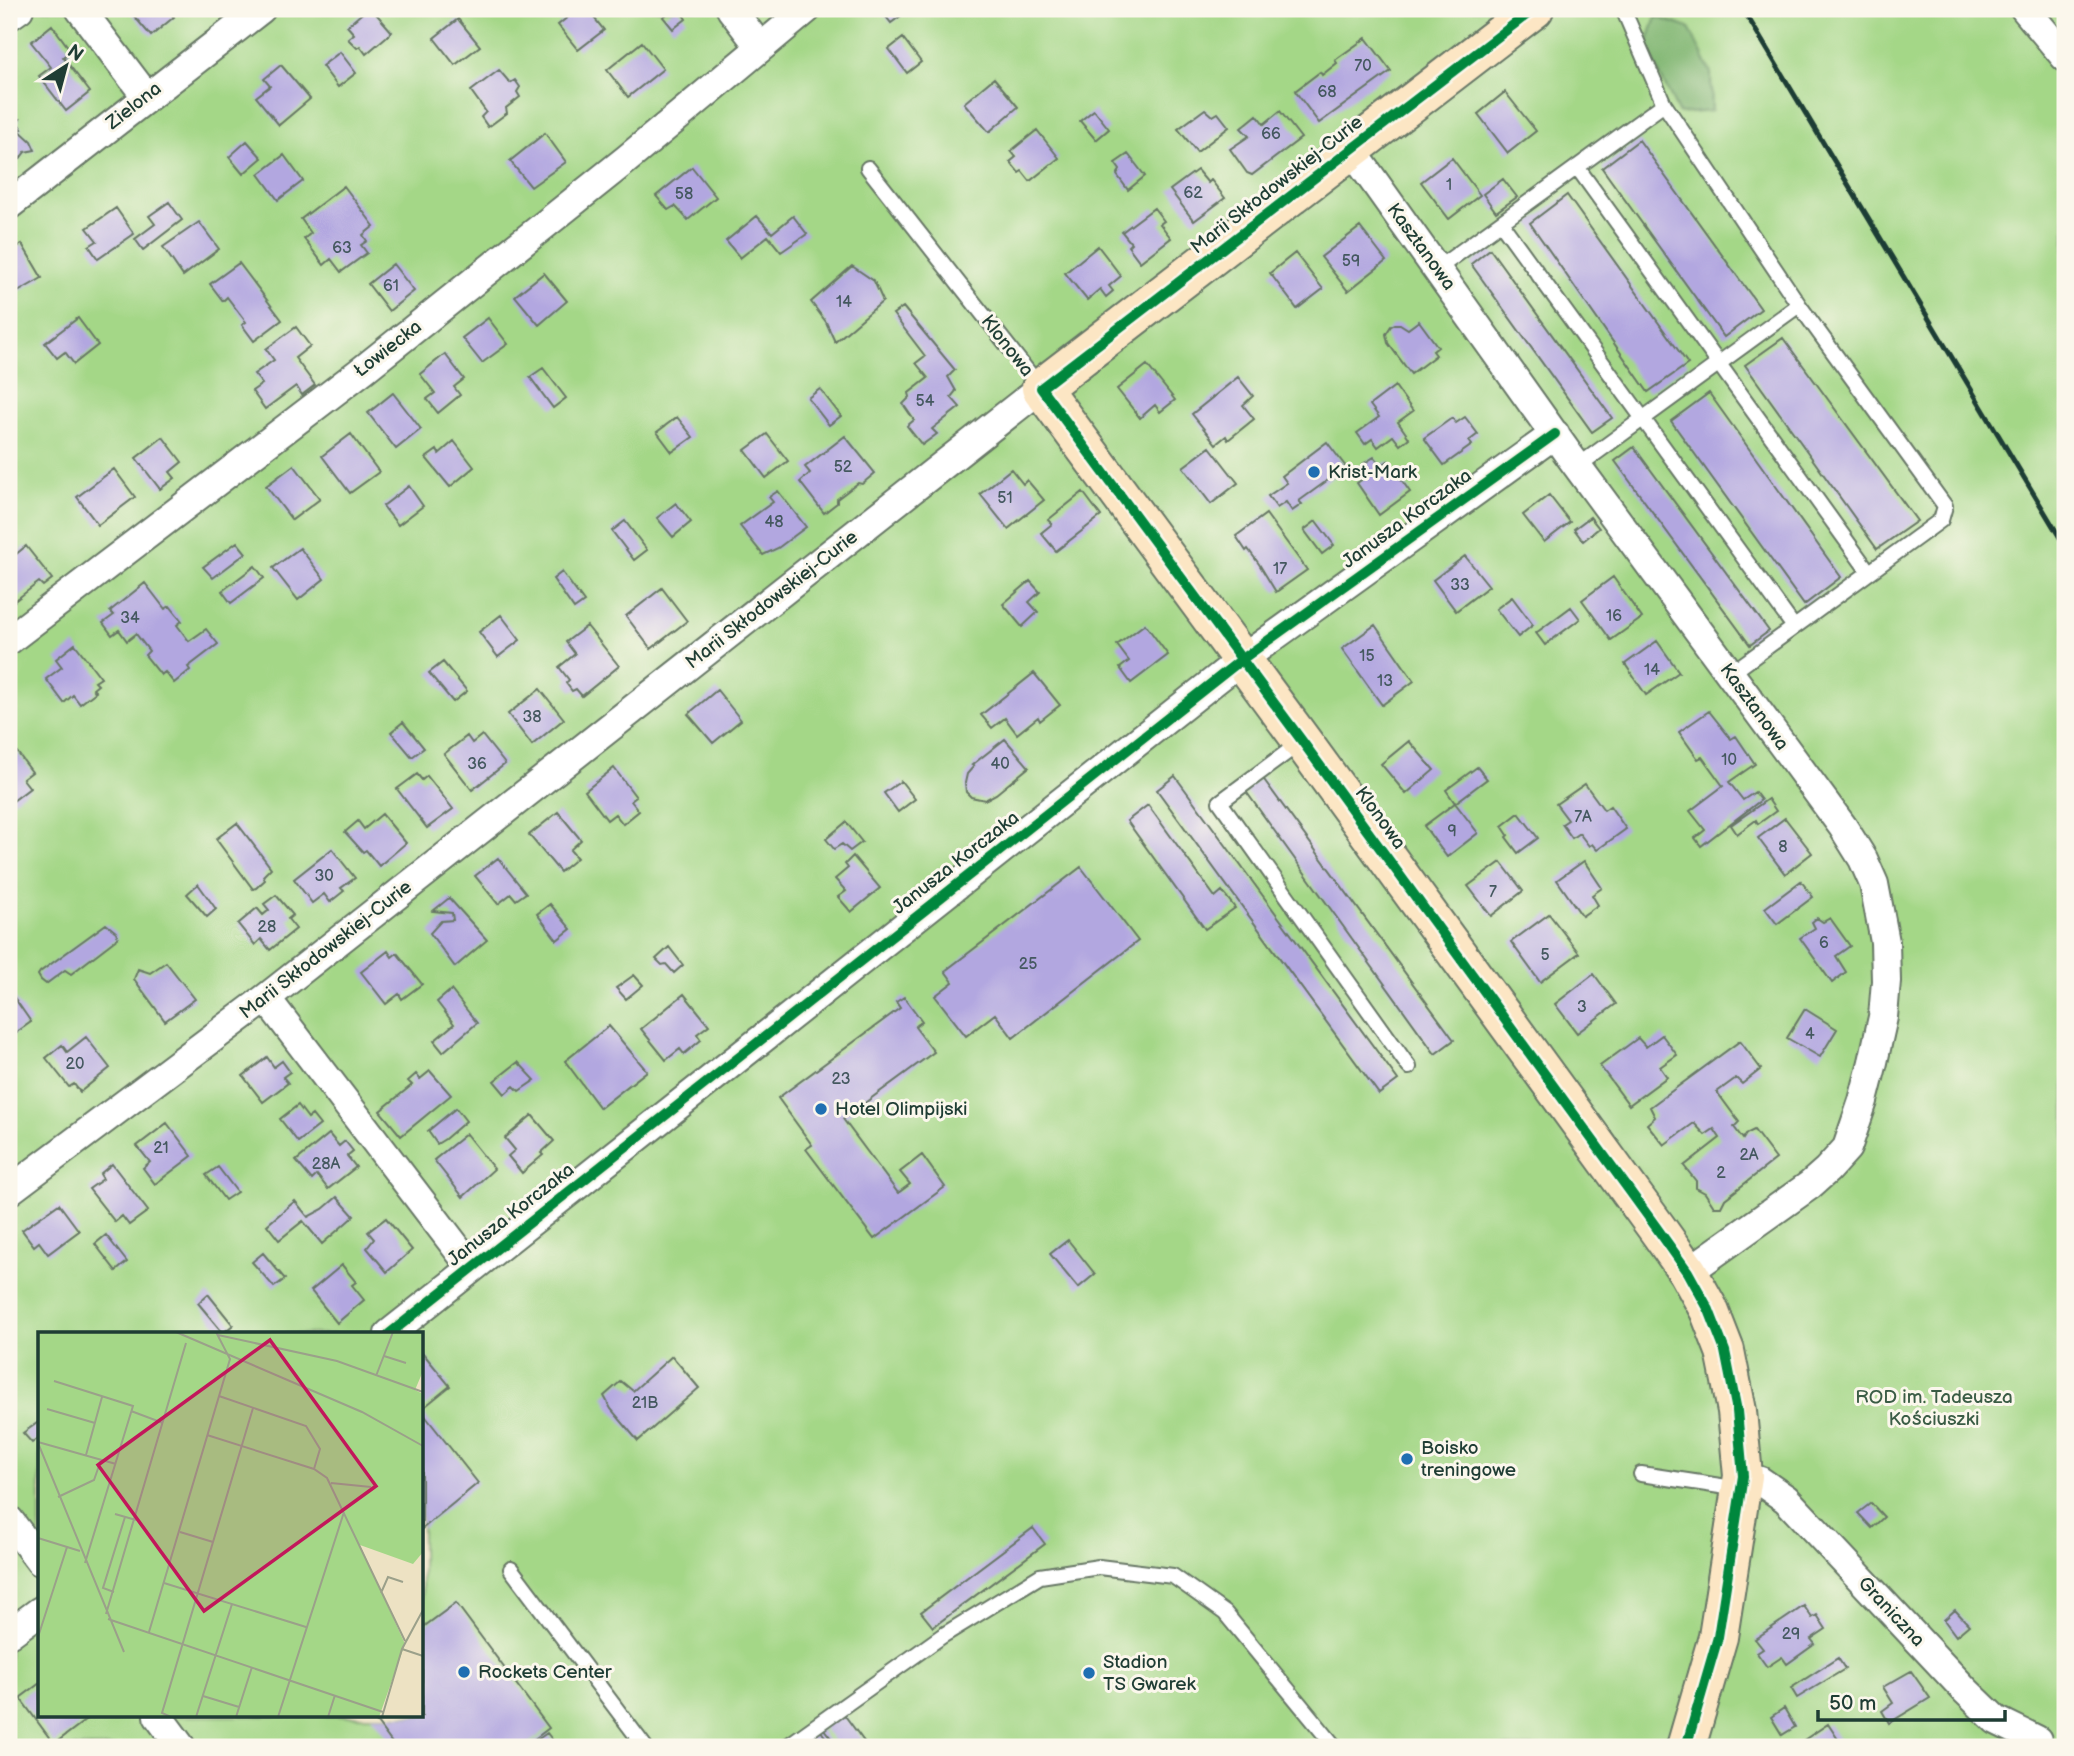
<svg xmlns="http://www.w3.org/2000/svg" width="2074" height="1756" font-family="'Balsamiq Sans',sans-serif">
<rect width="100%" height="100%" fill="#fbf7ec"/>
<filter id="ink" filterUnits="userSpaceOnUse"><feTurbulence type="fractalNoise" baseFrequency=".0143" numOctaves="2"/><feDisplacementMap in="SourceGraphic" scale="14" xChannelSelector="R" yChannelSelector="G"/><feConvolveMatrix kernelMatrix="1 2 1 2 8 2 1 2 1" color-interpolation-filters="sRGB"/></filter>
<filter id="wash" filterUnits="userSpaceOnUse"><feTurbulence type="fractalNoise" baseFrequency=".00686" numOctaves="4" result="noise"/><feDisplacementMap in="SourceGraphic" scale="28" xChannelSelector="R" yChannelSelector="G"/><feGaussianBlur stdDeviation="1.57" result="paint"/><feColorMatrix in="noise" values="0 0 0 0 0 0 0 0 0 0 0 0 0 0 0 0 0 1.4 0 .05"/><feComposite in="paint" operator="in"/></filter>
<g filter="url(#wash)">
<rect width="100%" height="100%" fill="#ede2c3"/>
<path fill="#a4d787" stroke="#628a5e" stroke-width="2" fill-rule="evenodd" d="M9,9H2065V1747H9ZM40,1334H422V1716H40Z"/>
<path fill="#83b874" stroke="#517a54" stroke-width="2" d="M1656,17L1689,28L1711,73L1712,111L1679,114L1646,46Z"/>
<g id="blocks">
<path fill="#b2a7e0" d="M128,9H177L171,14L174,17L151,36Z
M367,9H372L392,32L366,54L360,46L357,48L348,39L354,34L347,26Z
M578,9H587L604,30L578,50L558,25Z
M674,9H679L686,19L673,29L663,17Z
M880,9H910L891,23Z
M458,19L480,46L455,65L434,38Z
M52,25L71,51L63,57L90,92L66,111L39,76L51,67L31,42Z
M903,38L921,62L907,73L889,49Z
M1366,38L1391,71L1319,123L1295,91L1320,72L1322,75L1337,63L1335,60Z
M642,42L663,69L628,97L607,70Z
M340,52L356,73L338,87L322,66Z
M281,65L310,99L279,125L256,97L270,86L264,79Z
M499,70L510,83L515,80L520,87L517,92L520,97L506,108L507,113L488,127L481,117L486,112L471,91Z
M994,78L1018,107L989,132L964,103Z
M1505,92L1536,131L1508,153L1478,114Z
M1205,109L1213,116L1218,113L1229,127L1197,152L1178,129Z
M9,110L14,117L20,119L17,122L22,129L19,130L31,141L35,150L25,152L19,160L9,164Z
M1094,110L1109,129L1096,140L1080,121Z
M1280,111L1301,138L1252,175L1247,173L1230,149L1249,136L1241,128L1257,115L1264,124Z
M1037,130L1059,158L1030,181L1022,171L1019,173L1010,162L1016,157L1011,151Z
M545,133L566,162L531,187L510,161Z
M1639,140L1761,309L1724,337L1602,168Z
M247,141L262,158L243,174L229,157Z
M1128,154L1145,176L1128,190L1117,175L1120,170L1115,163Z
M284,155L303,181L278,200L259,174Z
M1452,158L1480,195L1449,219L1421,182Z
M692,167L716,197L688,220L675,206L668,210L656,196Z
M1197,170L1208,183L1211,180L1225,198L1194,221L1170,190Z
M1503,179L1517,197L1496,212L1483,194Z
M344,186L374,226L363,235L367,241L361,245L367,253L341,272L331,259L324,265L304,239L311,233L301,219Z
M1567,195L1688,364L1648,392L1530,223Z
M169,202L182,220L143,250L135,239L155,224L149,216Z
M116,208L134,234L98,259L89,246L97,241L87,228Z
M1154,208L1164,221L1160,224L1171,238L1140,262L1128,246L1131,243L1122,232Z
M757,216L772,233L793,216L807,234L781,252L768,236L740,258L726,241Z
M199,222L219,249L183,276L163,247Z
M1360,227L1386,261L1348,291L1321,257Z
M22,244L42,278L9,297V252Z
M1098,246L1121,276L1109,286L1113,291L1106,297L1100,289L1087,300L1065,273Z
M1490,249L1612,418L1592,432L1471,264Z
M1295,253L1323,289L1297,309L1270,273Z
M239,263L282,320L254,341L242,325L246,322L227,297L223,301L210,284Z
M393,264L414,291L389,311L368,284Z
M852,266L874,281L883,301L835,342L826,322L811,302Z
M544,273L567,301L539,325L515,296Z
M903,307L955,370L948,377L956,391L951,397L960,407L932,429L937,434L922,445L907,426L914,420L903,404L910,397L909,393L928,378L916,363L925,356L893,314Z
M78,318L98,345L74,364L65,352L57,358L45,343Z
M488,318L508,344L482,363L462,338Z
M1419,321L1438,347L1433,351L1436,355L1411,374L1388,343L1386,334L1391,326L1395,324H1400L1408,329Z
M296,327L310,346L295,358L315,385L302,395L296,386L265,409L252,391L262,384L254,374L274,360L266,349Z
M1783,338L1917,521L1877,549L1745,365Z
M445,354L464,379L454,387L460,395L438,413L427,399L435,393L420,374Z
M1147,365L1175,400L1160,412L1155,405L1140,418L1117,389Z
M543,368L566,398L553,408L530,377Z
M1238,377L1253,396L1243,405L1254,419L1228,440L1226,436L1216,444L1192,414Z
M1395,386L1413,411L1398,422L1409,438L1400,445L1393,436L1378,447L1372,439L1365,444L1357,433L1379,417L1370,405Z
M820,389L841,416L829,425L808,398Z
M393,393L421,429L396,449L368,413Z
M1709,393L1841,577L1804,605L1671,421Z
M677,417L693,437L672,452L657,432Z
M1465,417L1478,434L1469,441L1472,445L1444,465L1424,438L1452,418L1456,423Z
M351,434L379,472L350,493L322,456Z
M767,434L788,461L766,478L745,450Z
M845,436L875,473L862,484L858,483L837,499V503L824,513L800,482L810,473L805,467Z
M163,437L182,462L170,472L175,478L160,489L136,458Z
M454,441L474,467L450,487L426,458L437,450L439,454Z
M1327,442L1346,467L1299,501L1302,504L1292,511L1286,502L1277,508L1268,496L1287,483L1282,476Z
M1210,447L1238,483L1211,504L1183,467Z
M1634,447L1769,631L1750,645L1615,461Z
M1374,457L1381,466L1388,461L1410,492L1379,515L1357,483L1370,474L1363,464Z
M294,465L320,499L292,520L266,486Z
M114,469L135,497L98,525L77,497Z
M1011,469L1023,484L1027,480L1044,500L1008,529L980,494Z
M409,486L423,506L398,525L383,506Z
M778,491L806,527L778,548L763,555L740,526L773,502L769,497Z
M1083,492L1101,516L1056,551L1041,533L1052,524L1048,520Z
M1549,495L1570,522L1544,542L1523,515Z
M676,503L691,522L673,537L657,518Z
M1266,514L1307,570L1276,592L1259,564L1248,549L1246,551L1236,536Z
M1590,517L1599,528L1583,541L1574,529Z
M625,521L647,550L634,560L612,531Z
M1316,521L1334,545L1322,554L1304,530Z
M237,542L246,553L213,578L203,567Z
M26,546L52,579L43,586L39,582L12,603L9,600V560Z
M300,548L324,579L298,600L273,568Z
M1465,556L1489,586L1456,611L1433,580Z
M255,566L264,578L231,603L222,591Z
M562,572L584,602L574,609L553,579Z
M1613,577L1642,618L1611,640L1582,600Z
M1030,581L1040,592L1029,602L1038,612L1022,627L1003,604Z
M145,583L165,609L170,606L182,621L177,625L189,641L206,629L218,644L188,667L190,670L174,683L165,672L161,675L145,655L149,651L136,634L127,641L119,630L112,635L103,623L114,615L110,611Z
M662,588L687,621L651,649L626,616Z
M1512,597L1533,625L1518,637L1496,609Z
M1571,607L1580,619L1545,645L1536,633Z
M501,615L520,640L498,657L479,632Z
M1145,624L1168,655L1131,683L1120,668L1129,661L1117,645Z
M1375,625L1414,681L1382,705L1342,649Z
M587,626L619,666L582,696L576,689L572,691L566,683L569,680L559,667L575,654L566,642Z
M1657,641L1679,672L1646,695L1625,664Z
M75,644L101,678L95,682L98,685L93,689L96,692L80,704L73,695L64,703L46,679L62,667L56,659Z
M443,662L467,691L453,702L429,673Z
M1034,673L1060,705L1040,721L1038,717L1017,734L1005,718L992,728L981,715Z
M540,689L564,719L532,745L508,714Z
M717,690L741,720L713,743L688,714Z
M1709,711L1731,739L1736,736L1755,764L1729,782L1743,800L1755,792L1761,800L1701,846L1695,838L1705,830L1690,811L1723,786L1702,757L1698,759L1679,732Z
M403,722L424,748L412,757L391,732Z
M482,735L505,764L472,790L444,754L467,736L472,743Z
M1005,739L1029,767L996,794L985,800L971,797L966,792L965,783L967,774L974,766L972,765Z
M1409,741L1434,770L1406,794L1381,764Z
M14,748L32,772L23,779L30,788L9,804V752Z
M1477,767L1487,779L1455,803L1446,790Z
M614,768L636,797L631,801L639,811L623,824L615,814L607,820L585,791Z
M417,774L422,780L427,776L453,809L427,828L397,789Z
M1175,776L1398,1080L1379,1094L1157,790Z
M1262,777L1454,1040L1435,1054L1245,790Z
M901,781L915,799L898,812L884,793Z
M1585,784L1604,810L1610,806L1626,829L1597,850L1592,844L1589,846L1579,833L1572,838L1562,824L1568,820L1556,804Z
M1768,799L1776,811L1758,824L1756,820L1737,834L1731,825Z
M1455,803L1478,833L1447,857L1424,826Z
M1148,805L1215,897L1222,891L1235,908L1205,929L1127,821Z
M558,812L581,840L570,850L577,858L560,872L529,835Z
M1519,813L1538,838L1518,853L1506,837L1508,835L1502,826Z
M382,814L406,843L379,866L366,850L363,852L345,832L358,821L364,829Z
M1785,818L1812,853L1785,874L1758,838Z
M846,822L862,842L850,851L842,844L834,849L826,839Z
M237,823L271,868L263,876L265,880L256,888L253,889L216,839Z
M332,849L355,878L341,888L344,891L330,902L324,894L312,903L294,879Z
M853,856L880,888L851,912L838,897L846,891L835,879L848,868L845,864Z
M498,858L526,893L516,900L511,894L498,904L475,876Z
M1584,861L1602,888L1592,895L1598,905L1582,916L1557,880Z
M1501,862L1523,891L1491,916L1468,886Z
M1081,867L1138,941L1013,1038L995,1014L966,1036L935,996L953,982L945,971Z
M1801,881L1813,897L1777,924L1765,908Z
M198,884L216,909L207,917L187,894Z
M276,895L293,915L288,919L296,929L270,950L261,939L255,945L238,924L257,908L263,915L269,910L264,904Z
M449,898L487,940L455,967L430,933L441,921L453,920L452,913L433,911Z
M550,904L571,929L557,940L537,914Z
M1549,914L1579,953L1540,982L1511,942Z
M1817,918L1823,922L1830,918L1850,946L1836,956L1846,972L1832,983L1800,938L1815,928L1812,922Z
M106,924L116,932L118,938L71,974L65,970L46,984L41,980L38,975L40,972Z
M669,947L683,965L674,973L666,964L662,965L656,959Z
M388,951L392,957L397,953L422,984L402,999L399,994L386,1004L361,972Z
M166,962L195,999L165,1021L134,979L138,969L150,973Z
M1594,974L1616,1004L1577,1033L1555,1004Z
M634,975L643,985L626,999L616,988Z
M451,990L477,1023L443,1052L434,1041L454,1024L437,1002Z
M11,993L31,1022L11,1036L9,1033V995Z
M684,994L709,1025L697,1034L701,1040L684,1054L680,1049L666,1060L641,1029Z
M904,997L922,1021L915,1027L934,1052L843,1119L898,1193L910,1184L900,1172L922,1155L945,1187L874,1239L806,1149L812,1145L778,1098L900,1008L896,1002Z
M1805,1009L1837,1029L1820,1057L1787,1038Z
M609,1026L647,1071L600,1108L565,1061Z
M1662,1035L1677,1055L1660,1067L1667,1077L1629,1105L1600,1066L1638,1038L1646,1047Z
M86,1037L110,1068L80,1092L74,1084L69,1087L46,1058L62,1045L67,1052Z
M1740,1041L1761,1069L1742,1084L1736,1078L1717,1092L1739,1122L1734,1127L1743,1139L1746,1134L1754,1130L1776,1159L1725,1199L1721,1207H1714L1705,1193L1696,1188V1181L1684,1166L1720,1138L1714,1129L1705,1135L1694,1123L1664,1145L1647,1124L1655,1117L1650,1107Z
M267,1057L274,1067L282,1061L290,1072L283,1077L288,1083L263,1102L243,1076Z
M518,1062L535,1080L519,1091L514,1086L505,1094L494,1081Z
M430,1071L451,1095L401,1136L380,1111L412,1085L408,1081L416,1074L420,1079Z
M298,1105L308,1118L312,1115L320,1125L298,1142L280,1119Z
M456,1108L466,1121L445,1139L437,1144L428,1131Z
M532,1115L554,1141L541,1153L543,1155L522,1173L508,1156L515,1150L505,1138Z
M167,1123L192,1156L155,1184L143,1168L150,1162L137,1146Z
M329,1134L339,1146L345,1141L353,1151L347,1156L356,1167L328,1189L317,1175L312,1180L296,1161Z
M466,1134L494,1169L463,1197L434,1160Z
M112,1164L148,1211L129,1225L122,1216L115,1222L89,1189L103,1179L100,1174Z
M218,1167L237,1192L225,1200L206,1175Z
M337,1197L354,1216L322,1244L303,1221L279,1240L267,1225L295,1201L308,1217L323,1209Z
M59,1204L79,1231L48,1254L39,1242L34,1246L22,1230Z
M386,1218L412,1250L387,1272L367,1248L374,1239L368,1232Z
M106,1235L127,1262L116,1271L95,1244Z
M1068,1240L1095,1274L1078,1288L1050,1254Z
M263,1253L285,1279L274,1287L252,1262Z
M342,1265L356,1282L352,1285L364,1300L337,1323L311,1291Z
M208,1294L233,1325L223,1333L198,1303Z
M422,1352L450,1386L422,1409Z
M672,1356L699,1388L638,1441L611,1409L604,1396L621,1381L633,1391Z
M422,1412L478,1483L422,1529Z
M40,1421V1437L32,1443L23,1433Z
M1871,1503L1884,1517L1872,1528L1858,1513Z
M1033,1528L1045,1544L933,1627L921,1612Z
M456,1603L549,1728L524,1747H395L372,1716H422V1628Z
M1804,1606L1812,1618L1817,1615L1826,1629L1811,1639L1815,1644L1787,1664L1782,1657L1767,1667L1757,1653L1763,1649L1755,1639Z
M1955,1610L1969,1625L1956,1636L1944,1620Z
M1838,1658L1845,1669L1797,1698L1791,1688Z
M1911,1671L1930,1698L1889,1723L1882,1711L1893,1703L1883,1687Z
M40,1683V1716H91L54,1744L20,1698Z
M1784,1708L1795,1727L1782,1735L1771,1717Z
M840,1709L868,1747H838L820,1724Z
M1828,1724L1843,1747H1809L1804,1740Z
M819,1728L832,1747H793Z
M547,1733L558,1747H527Z"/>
</g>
</g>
<g filter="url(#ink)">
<use href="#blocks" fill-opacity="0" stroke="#677766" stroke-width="2"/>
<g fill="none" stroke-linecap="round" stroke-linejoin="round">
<defs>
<path id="lane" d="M1623,9L1664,104L1799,305L1945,506L1941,520L1730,674
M1577,167L1869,572
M868,168L1040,387
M1501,223L1794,627
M1437,269L1664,104
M1578,466L1799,305
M1301,742L1220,802L1409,1067
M1641,1474L1740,1489
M511,1569L645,1747
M786,1747L942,1636L1040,1576L1099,1567L1173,1576L1225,1613L1335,1747"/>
<path id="street" d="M80,9L146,96
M731,9L760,47
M2025,9L2065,57
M9,16L19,9
M1351,149L1569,455L1843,827L1863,859L1874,884L1885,942L1886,981L1883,1017L1873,1062L1863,1101L1847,1148L1827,1170L1810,1185L1688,1272
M9,205L261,9
M9,640L364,369L627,159L807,9
M266,998L472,1268
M9,1191L266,998L1041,388
M389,1334L1241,660L1555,434
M1743,1476L1760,1481L1786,1499L1966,1691L1996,1720L2037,1740
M9,1520L40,1561
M9,1634L40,1611
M158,1716L181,1747"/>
<path id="secondary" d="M1534,9L1041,388L1302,741L1656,1227L1688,1272L1709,1310L1725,1351L1737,1411L1743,1476L1718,1637L1686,1747"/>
</defs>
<use href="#lane" stroke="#677766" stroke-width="18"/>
<use href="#street" stroke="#677766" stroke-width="32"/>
<use href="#secondary" stroke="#677766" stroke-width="42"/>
<use href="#lane" stroke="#fff" stroke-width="14"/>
<use href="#street" stroke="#fff" stroke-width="28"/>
<use href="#secondary" stroke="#fce6c4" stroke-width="38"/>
<path stroke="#1f3d34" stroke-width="5" d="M1743,9L2065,546"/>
<defs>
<path id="cycleway" d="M1534,9L1041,388L1302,741L1656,1227L1688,1272L1709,1310L1725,1351L1737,1411L1743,1476L1718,1637L1686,1747
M389,1334L1241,660L1555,434"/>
</defs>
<use href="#cycleway" stroke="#fbf7ec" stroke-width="15"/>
<use href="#cycleway" stroke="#00873e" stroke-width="10"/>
</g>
</g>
<g fill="#1f6fb2" stroke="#fbf7ec" stroke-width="2.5">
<circle cx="1314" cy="472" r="7"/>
<circle cx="821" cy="1109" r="7"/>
<circle cx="1407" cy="1459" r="7"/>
<circle cx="464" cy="1672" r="7"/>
<circle cx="1089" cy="1673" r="7"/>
</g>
<g text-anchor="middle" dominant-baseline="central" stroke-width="6" stroke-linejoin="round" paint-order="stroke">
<g font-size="16" fill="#44585f">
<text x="1363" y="66">70</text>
<text x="1327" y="92">68</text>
<text x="1271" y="134">66</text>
<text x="1449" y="185">1</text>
<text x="1193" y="193">62</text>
<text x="684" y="194">58</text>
<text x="342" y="248">63</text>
<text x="1351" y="261">59</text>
<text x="391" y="286">61</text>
<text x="844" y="302">14</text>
<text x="925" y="401">54</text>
<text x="843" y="467">52</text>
<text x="1005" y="498">51</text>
<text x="774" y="522">48</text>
<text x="1280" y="569">17</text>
<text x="1460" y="585">33</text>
<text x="1614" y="616">16</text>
<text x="130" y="618">34</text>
<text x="1367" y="656">15</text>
<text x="1652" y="670">14</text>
<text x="1385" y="681">13</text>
<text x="532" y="717">38</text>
<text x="1729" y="760">10</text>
<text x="477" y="764">36</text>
<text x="1000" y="764">40</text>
<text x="1583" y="817">7A</text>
<text x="1452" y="831">9</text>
<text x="1783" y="847">8</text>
<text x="324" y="876">30</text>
<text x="1493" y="892">7</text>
<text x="267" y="927">28</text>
<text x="1824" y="943">6</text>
<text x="1545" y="955">5</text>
<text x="1028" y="964">25</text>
<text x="1582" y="1007">3</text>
<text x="1810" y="1034">4</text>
<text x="75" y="1064">20</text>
<text x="841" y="1079">23</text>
<text x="161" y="1148">21</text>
<text x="1749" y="1155">2A</text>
<text x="326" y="1164">28A</text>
<text x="1721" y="1173">2</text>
<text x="645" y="1403">21B</text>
<text x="1791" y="1634">29</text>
</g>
<g font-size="19" fill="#1f3d34" stroke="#fbf7ec">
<text transform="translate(134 106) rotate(-38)">Zielona</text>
<text transform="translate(1277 185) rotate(-38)">Marii Skłodowskiej-Curie</text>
<text transform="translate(1421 247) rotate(54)">Kasztanowa</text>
<text transform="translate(1007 346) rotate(52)">Klonowa</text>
<text transform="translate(388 349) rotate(-38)">Łowiecka</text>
<text transform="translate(1407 519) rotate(-36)">Janusza Korczaka</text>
<text transform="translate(772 600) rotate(-38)">Marii Skłodowskiej-Curie</text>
<text transform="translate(1754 707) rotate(54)">Kasztanowa</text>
<text transform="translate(1380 818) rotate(54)">Klonowa</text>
<text transform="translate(956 863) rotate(-38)">Janusza Korczaka</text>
<text transform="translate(326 950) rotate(-38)">Marii Skłodowskiej-Curie</text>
<text transform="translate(511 1215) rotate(-38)">Janusza Korczaka</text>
<text transform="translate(1891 1612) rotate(47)">Graniczna</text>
</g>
<g font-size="19" fill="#1f3d34" stroke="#fbf7ec" text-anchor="start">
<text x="1328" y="472">Krist-Mark</text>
<text x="835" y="1109">Hotel Olimpijski</text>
<text x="1421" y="1448">Boisko<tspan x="1421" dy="22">treningowe</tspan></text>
<text x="1103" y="1662">Stadion<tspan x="1103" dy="22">TS Gwarek</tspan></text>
<text x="478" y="1672">Rockets Center</text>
</g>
<g font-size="19" fill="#3a5c45" stroke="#fbf7ec">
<text x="1934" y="1397">ROD im. Tadeusza<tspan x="1934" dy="22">Kościuszki</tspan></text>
</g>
</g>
<g transform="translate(38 1332)">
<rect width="385" height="385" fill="#ede2c3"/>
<path d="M0,0H385V39L377,58L385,62V220L375,232L322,213L367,312L341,385H0Z" fill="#a4d787"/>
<path fill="none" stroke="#9ba08a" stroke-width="2" d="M138,0L324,80L385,114M180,3L299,29L385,60M346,24L368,31M338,44L355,0M16,49L95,74L47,231M181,64L268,94L282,117L276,137M9,77L57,91M93,79L125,91M169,103L276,137L289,146L367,309M0,110L78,132M0,111L86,320M48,123L64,65M293,151L333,155M20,165L56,148L63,128M77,182L98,188M142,200L175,210M0,206L42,219M126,251L268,295M76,260L65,256L87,185M343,261L350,245L365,250M68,282L148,11M70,287L345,380M111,300L192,27L178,0M0,305L29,215M364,317L385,324M165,364L201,375M133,385L124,381L215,76M158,385L194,272M198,385L214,335M240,385L306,180M290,385L297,363M344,385L364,317L385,278"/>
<path fill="#c2185b" fill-opacity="0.15" stroke="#c2185b" stroke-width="3.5" d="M232,8L338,154L166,279L60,133Z"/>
<rect width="385" height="385" fill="none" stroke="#1f3d34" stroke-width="3.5"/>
</g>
<rect width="2074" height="1756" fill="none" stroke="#fbf7ec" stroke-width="35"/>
<g transform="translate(66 66) rotate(36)" stroke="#fbf7ec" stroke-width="5" paint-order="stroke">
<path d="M0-5L12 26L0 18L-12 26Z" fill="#1f3d34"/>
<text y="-10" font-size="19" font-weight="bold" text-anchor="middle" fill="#1f3d34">N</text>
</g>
<path d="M1818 1710v10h187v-10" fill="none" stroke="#1f3d34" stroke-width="3.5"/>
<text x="1829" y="1710" font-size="21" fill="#1f3d34" stroke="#fbf7ec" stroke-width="5" paint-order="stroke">50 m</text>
</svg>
